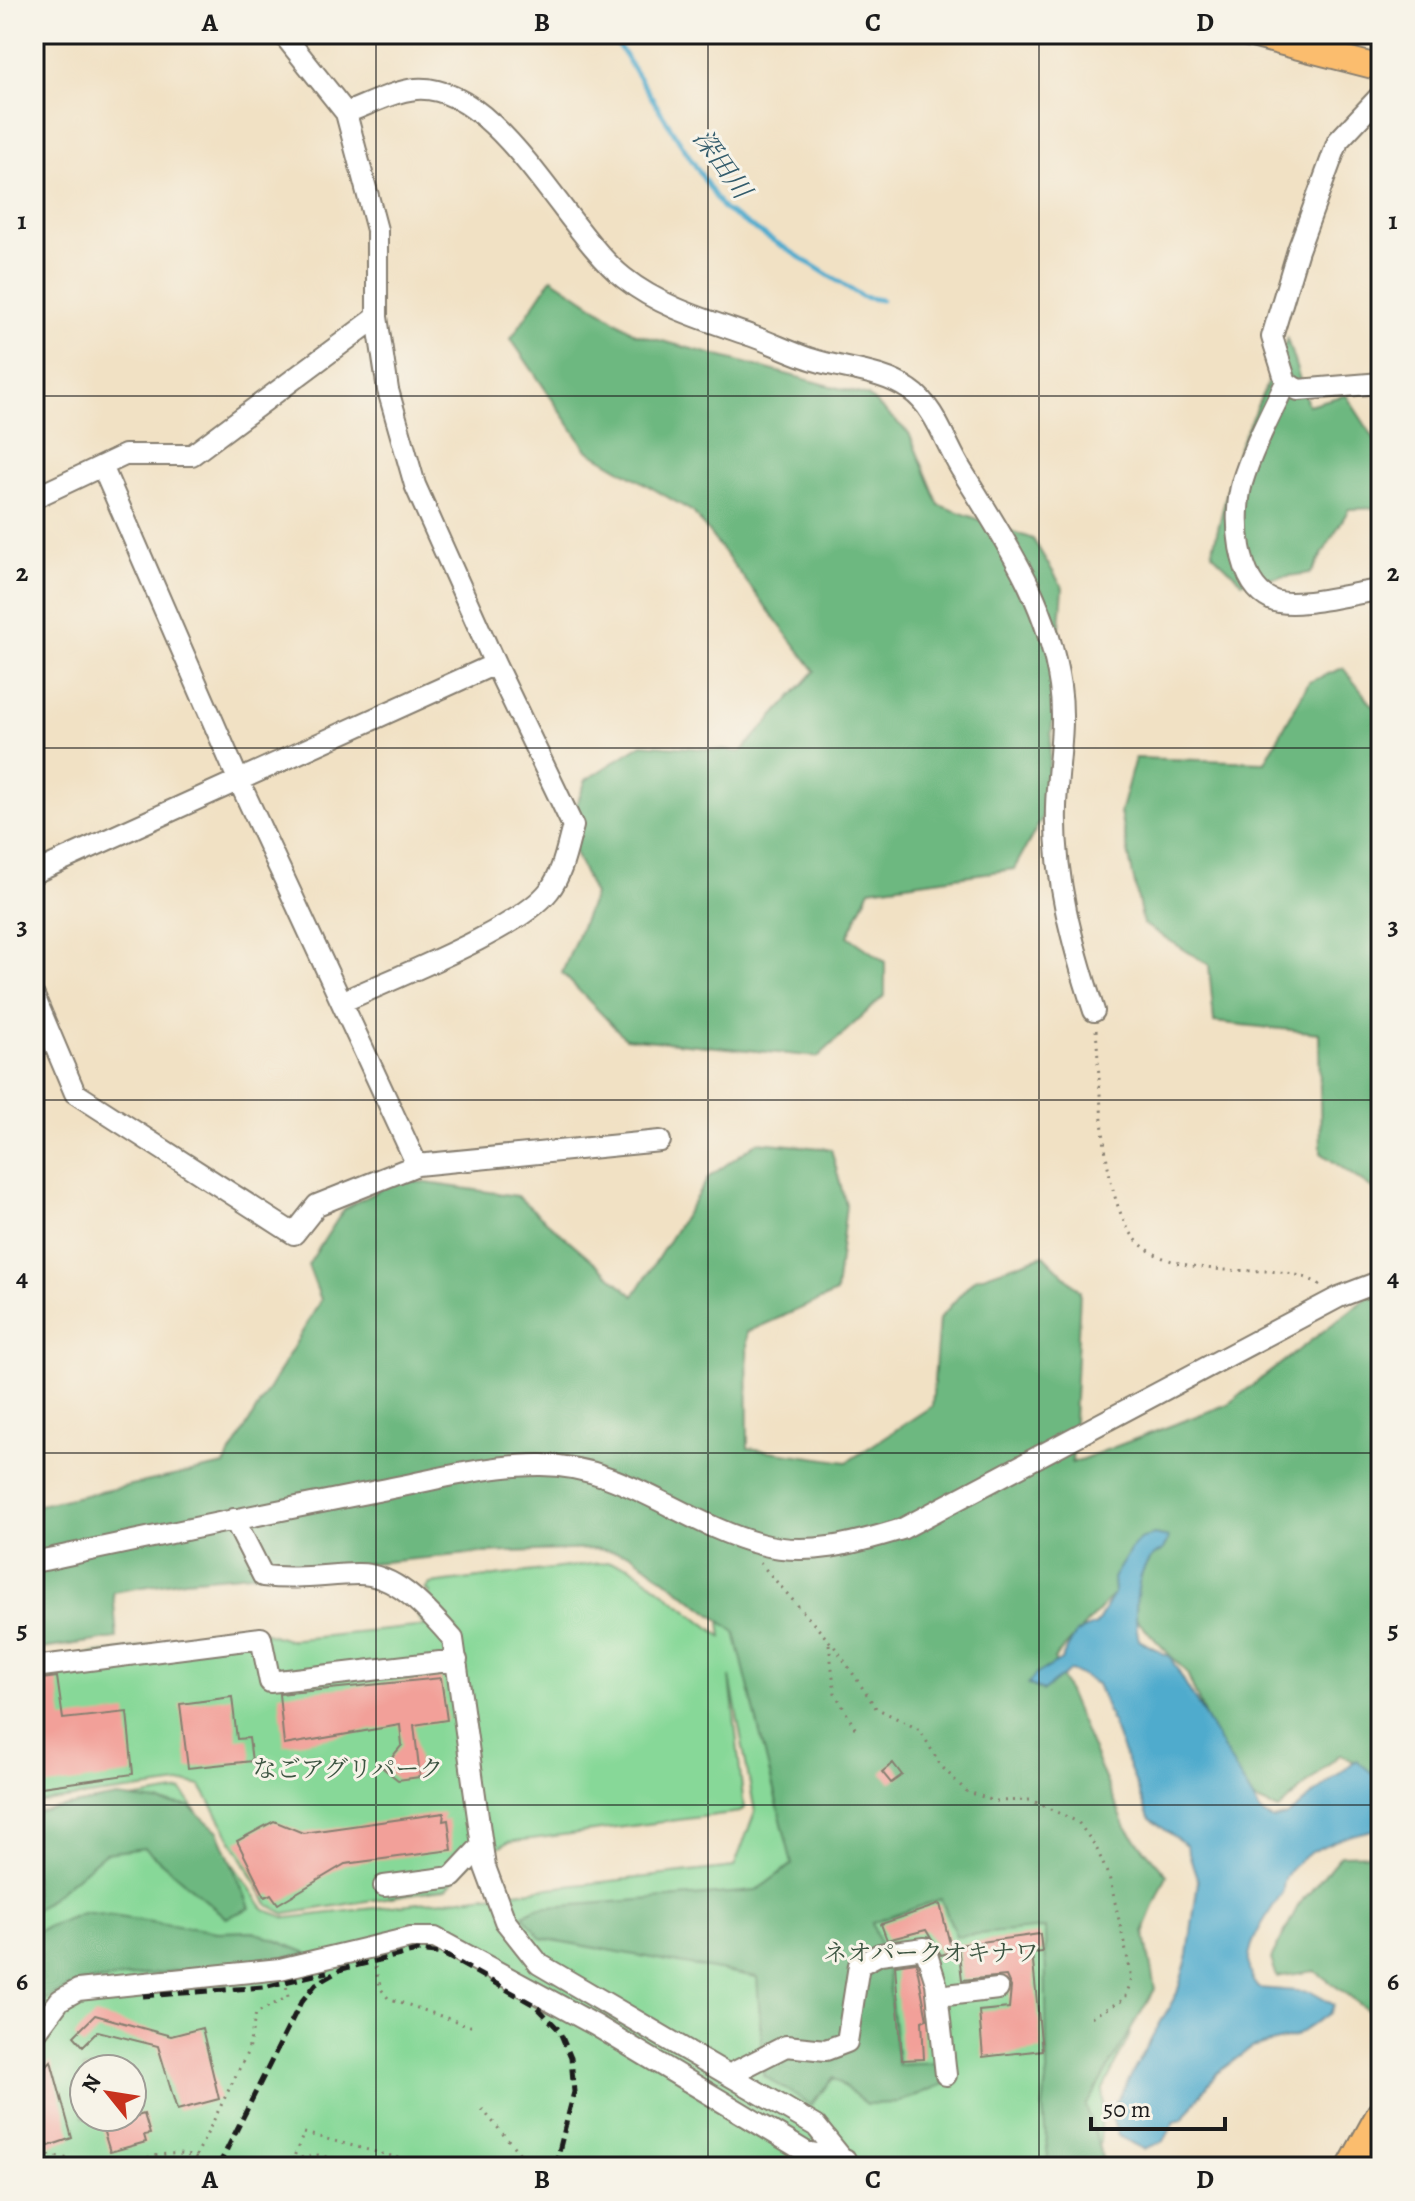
<svg xmlns="http://www.w3.org/2000/svg" width="1415" height="2201" font-family="Alegreya,'Noto Serif JP',serif">
<rect width="100%" height="100%" fill="#f7f3e8"/>
<filter id="ink" filterUnits="userSpaceOnUse"><feTurbulence type="fractalNoise" baseFrequency=".0125" numOctaves="2"/><feDisplacementMap in="SourceGraphic" scale="16" xChannelSelector="R" yChannelSelector="G"/><feConvolveMatrix kernelMatrix="1 2 1 2 8 2 1 2 1" color-interpolation-filters="sRGB"/></filter>
<filter id="wash" filterUnits="userSpaceOnUse"><feTurbulence type="fractalNoise" baseFrequency=".006" numOctaves="4" result="noise"/><feDisplacementMap in="SourceGraphic" scale="32" xChannelSelector="R" yChannelSelector="G"/><feGaussianBlur stdDeviation="1.8" result="paint"/><feColorMatrix in="noise" values="0 0 0 0 0 0 0 0 0 0 0 0 0 0 0 0 0 1.4 0 .05"/><feComposite in="paint" operator="in"/></filter>
<g filter="url(#wash)">
<rect width="100%" height="100%" fill="#f1e1c4"/>
<path fill="#87d898" stroke="#527a5a" stroke-width="2" fill-rule="evenodd" d="M608,1562L630,1566L722,1637L719,1613L1147,1887L1144,1980L1129,2037L1103,2089L1100,2142L1085,2167H34V1814L182,1791L265,1910L287,1918L734,1867L755,1812L730,1677L744,1808L740,1812L508,1842L472,1861L447,1888L286,1914L269,1906L201,1786L188,1783L34,1803V1661L263,1632L287,1640L426,1626L418,1618L430,1593L425,1590L430,1584ZM84,2069H132V2117H84Z"/>
<path fill="#6db880" stroke="#446a4e" stroke-width="2" d="M552,278L636,334L868,396L909,433L939,505L1033,539L1063,588L1045,813L1014,869L870,889L848,936L885,962V995L818,1057L625,1038L562,973L594,895L566,833L586,780L642,744L741,752L815,671L693,512L587,450L511,339Z
M1287,339L1308,405L1346,395L1381,449V508L1349,509L1311,573L1242,582L1212,553L1237,451Z
M1343,668L1381,716V1195L1321,1153L1319,1033L1214,1022L1209,965L1143,924L1120,813L1135,758L1265,762L1309,682Z
M758,1142L831,1149L846,1205L836,1293L747,1332L748,1448L847,1462L932,1406L939,1319L974,1279L1044,1255L1080,1291L1072,1463L1228,1404L1381,1287V1777L1340,1754L1278,1810L1236,1792L1187,1673L1113,1595L1054,1659L1126,1828L1167,1875L1144,1930L1155,1989L1086,2106L1105,2167H1044L1048,2158L1043,2109L1047,2072L1045,1928L956,1936L941,1899L872,1923L887,1964L898,2065L937,2063L944,2084L897,2103L867,2104L833,2078L811,2105L764,2076L757,1977L541,1938L523,1915L536,1908L756,1891L792,1864L735,1632L631,1554L597,1549L481,1553L185,1580L113,1592L117,1638L34,1650V1506L224,1465L321,1300L308,1265L344,1209L399,1179L517,1196L634,1296L709,1177Z
M117,1797L189,1806L218,1831L250,1908L226,1918L145,1848L105,1853L34,1912V1812Z
M1381,1854V2020L1315,1971L1277,1977L1271,1959L1298,1906L1341,1855Z
M85,1912L218,1932L253,1931L310,1954L79,1983L47,1998L34,2018V1968L40,1956L34,1945V1932Z"/>
<path fill="#4fabcd" stroke="#366474" stroke-width="2" d="M1154,1535L1169,1538L1162,1551C1134,1561 1133,1615 1139,1640L1170,1657L1261,1813L1273,1820L1287,1816L1356,1760L1381,1779V1829C1352,1832 1281,1855 1283,1891C1266,1919 1232,1958 1258,1988L1311,1992L1334,2005L1330,2013L1294,2037L1251,2048L1217,2073L1182,2120L1174,2122L1164,2141L1144,2149L1118,2136L1113,2121L1115,2104L1177,1993L1188,1955L1198,1881L1186,1845L1149,1818L1097,1684L1071,1670L1043,1691L1028,1684L1035,1675L1061,1660L1076,1633L1096,1625L1114,1594L1113,1578L1131,1549L1140,1539Z"/>
<g fill="none" stroke-linecap="round" stroke-linejoin="round">
<path stroke="#4fabcd" stroke-width="5" d="M611,34L723,209L863,297L881,300"/>
</g>
<g id="blocks">
<path fill="#f2a099" d="M57,1677L63,1719L127,1712L133,1774L34,1788V1680Z
M441,1678L447,1720L414,1725L420,1777L398,1780L383,1768L402,1745L400,1725L284,1745L279,1694Z
M232,1697L237,1739L249,1738L252,1761L188,1768L180,1704Z
M893,1763L902,1775L891,1783L882,1772Z
M444,1813L443,1821L448,1820L452,1850L345,1864L278,1904L271,1894L265,1897L237,1841L274,1821L303,1833Z
M940,1904L952,1952L941,1955L926,1930L887,1940L881,1924Z
M1040,1934L1042,1952L1032,1953L1042,2050L983,2057L979,2011L1009,2008L1011,1987L1006,1976L962,1980L958,1945Z
M916,1962L927,2019L922,2021L924,2059L902,2060L895,1965Z
M95,2015L171,2036L202,2028L219,2099L177,2110L158,2046L98,2031L83,2046L74,2036Z
M51,2061L72,2138L34,2151V2087L43,2085L40,2072Z
M144,2114L150,2134L144,2135L146,2142L110,2152L102,2126Z"/>
</g>
</g>
<g filter="url(#ink)">
<use href="#blocks" fill-opacity="0" stroke="#867e70" stroke-width="2"/>
<g fill="none" stroke-linecap="round" stroke-linejoin="round">
<defs>
<path id="minor" d="M283,34L346,113L377,230V317L388,390L415,485L495,664L573,826C567,847 563,873 549,891C519,930 391,979 342,1002
M1381,95L1338,141L1298,250L1272,337L1286,382L1298,390L1381,383
M346,113C367,105 394,91 416,89C498,83 567,234 624,278C660,307 709,321 752,336C775,344 797,356 821,362C851,370 884,372 910,390C936,407 947,449 964,474C1007,544 1048,603 1060,686C1066,727 1057,767 1056,807C1054,878 1072,944 1094,1011
M1286,382C1271,414 1252,449 1242,483C1233,515 1236,584 1272,600C1295,610 1355,592 1381,590
M102,466L238,779L417,1165
M34,498L125,455H192L377,317
M34,873L495,664
M34,996L75,1093L294,1234L317,1205L417,1165L660,1141
M234,1519L263,1576C296,1580 324,1575 357,1574C397,1573 429,1612 453,1639L485,1867L505,1921L539,1964L816,2126L849,2167
M34,1562C147,1538 259,1514 372,1492C427,1482 484,1465 539,1465C622,1464 683,1524 760,1544C808,1557 856,1543 902,1529L1339,1297L1381,1281
M34,1667L261,1638L270,1682L457,1660
M384,1886L452,1877L482,1845
M938,1996L998,1989
M34,2035L60,2000L78,1990L280,1969L410,1938H435L595,2025L806,2152L845,2159
M729,2075L786,2046L826,2050L847,2042L859,1965L880,1954L925,1948L936,1983L946,2075"/>
<path id="major" d="M1248,34L1381,68"/>
<path id="highway" d="M1352,2167L1381,2114"/>
</defs>
<use href="#minor" stroke="#867e70" stroke-width="24"/>
<use href="#major" stroke="#867e70" stroke-width="28"/>
<use href="#highway" stroke="#867e70" stroke-width="32"/>
<path stroke="#867e70" stroke-width="3" stroke-dasharray="2 6" stroke-linecap="butt" d="M1096,1030C1101,1085 1099,1214 1144,1247C1166,1264 1200,1268 1226,1270C1258,1272 1294,1267 1322,1286
M760,1563L837,1650L876,1708L920,1730L941,1766L966,1791L994,1801L1031,1800L1078,1822L1096,1847L1110,1880L1132,1978L1125,1999L1087,2019
M829,1644L835,1693L856,1730
M375,1967L381,1989L388,1998L473,2027
M482,2109L531,2167
M196,2156L248,2051L256,2013L288,1997L286,1984
M293,2159L318,2155L372,2167
M34,2161L48,2155L113,2167
M117,2167C150,2157 181,2143 210,2167
M275,2167L293,2159L304,2133L433,2167"/>
<use href="#minor" stroke="#fff" stroke-width="20"/>
<use href="#major" stroke="#fbbd6e" stroke-width="24"/>
<use href="#highway" stroke="#fbbd6e" stroke-width="28"/>
<path stroke="#1c1c1c" stroke-width="5" stroke-dasharray="12 6" stroke-linecap="butt" d="M143,1996L264,1987L327,1972
M218,2167L301,2002L316,1984L342,1969L417,1951L443,1954L536,2006L559,2030L571,2058L574,2092L555,2167"/>
</g>
</g>
<path fill="none" stroke="#1c1c1c" stroke-width="2" stroke-opacity="0.55" d="M376,34V2167M708,34V2167M1039,34V2167M34,396H1381M34,748H1381M34,1100H1381M34,1453H1381M34,1805H1381"/>
<g text-anchor="middle" dominant-baseline="central" stroke-width="6" stroke-linejoin="round" paint-order="stroke">
<g font-size="24" fill="#3c5441" stroke="#f7f3e8">
<text x="348" y="1769">なごアグリパーク</text>
<text x="931" y="1953">ネオパークオキナワ</text>
</g>
<g font-size="26" font-style="italic" fill="#335c6c" stroke="#f7f3e8">
<text transform="translate(722 164) rotate(54)">深田川</text>
</g>
</g>
<rect width="1415" height="2201" fill="none" stroke="#f7f3e8" stroke-width="88"/>
<g transform="translate(108 2093) rotate(300)"><circle r="38" fill="#f7f3e8" stroke="#9f9d96" stroke-width="2"/>
<path d="M0-6L14 30L0 20L-14 30Z" fill="#c8321e"/>
<text y="-12" font-size="22" font-weight="bold" text-anchor="middle" fill="#1c1c1c">N</text>
</g>
<path d="M1091 2117v12h134v-12" fill="none" stroke="#1c1c1c" stroke-width="4"/>
<text x="1103" y="2117" font-size="24" fill="#1c1c1c" stroke="#f7f3e8" stroke-width="6" paint-order="stroke">50 m</text>
<rect x="44" y="44" width="1327" height="2113" fill="none" stroke="#1c1c1c" stroke-width="3"/>
<g font-size="26" text-anchor="middle" font-weight="bold" fill="#1c1c1c">
<text x="210" y="31">A</text>
<text x="542" y="31">B</text>
<text x="873" y="31">C</text>
<text x="1205" y="31">D</text>
<text x="22" y="229">1</text>
<text x="1393" y="229">1</text>
<text x="22" y="581">2</text>
<text x="1393" y="581">2</text>
<text x="22" y="934">3</text>
<text x="1393" y="934">3</text>
<text x="22" y="1286">4</text>
<text x="1393" y="1286">4</text>
<text x="22" y="1638">5</text>
<text x="1393" y="1638">5</text>
<text x="22" y="1990">6</text>
<text x="1393" y="1990">6</text>
<text x="210" y="2188">A</text>
<text x="542" y="2188">B</text>
<text x="873" y="2188">C</text>
<text x="1205" y="2188">D</text>
</g>
</svg>
